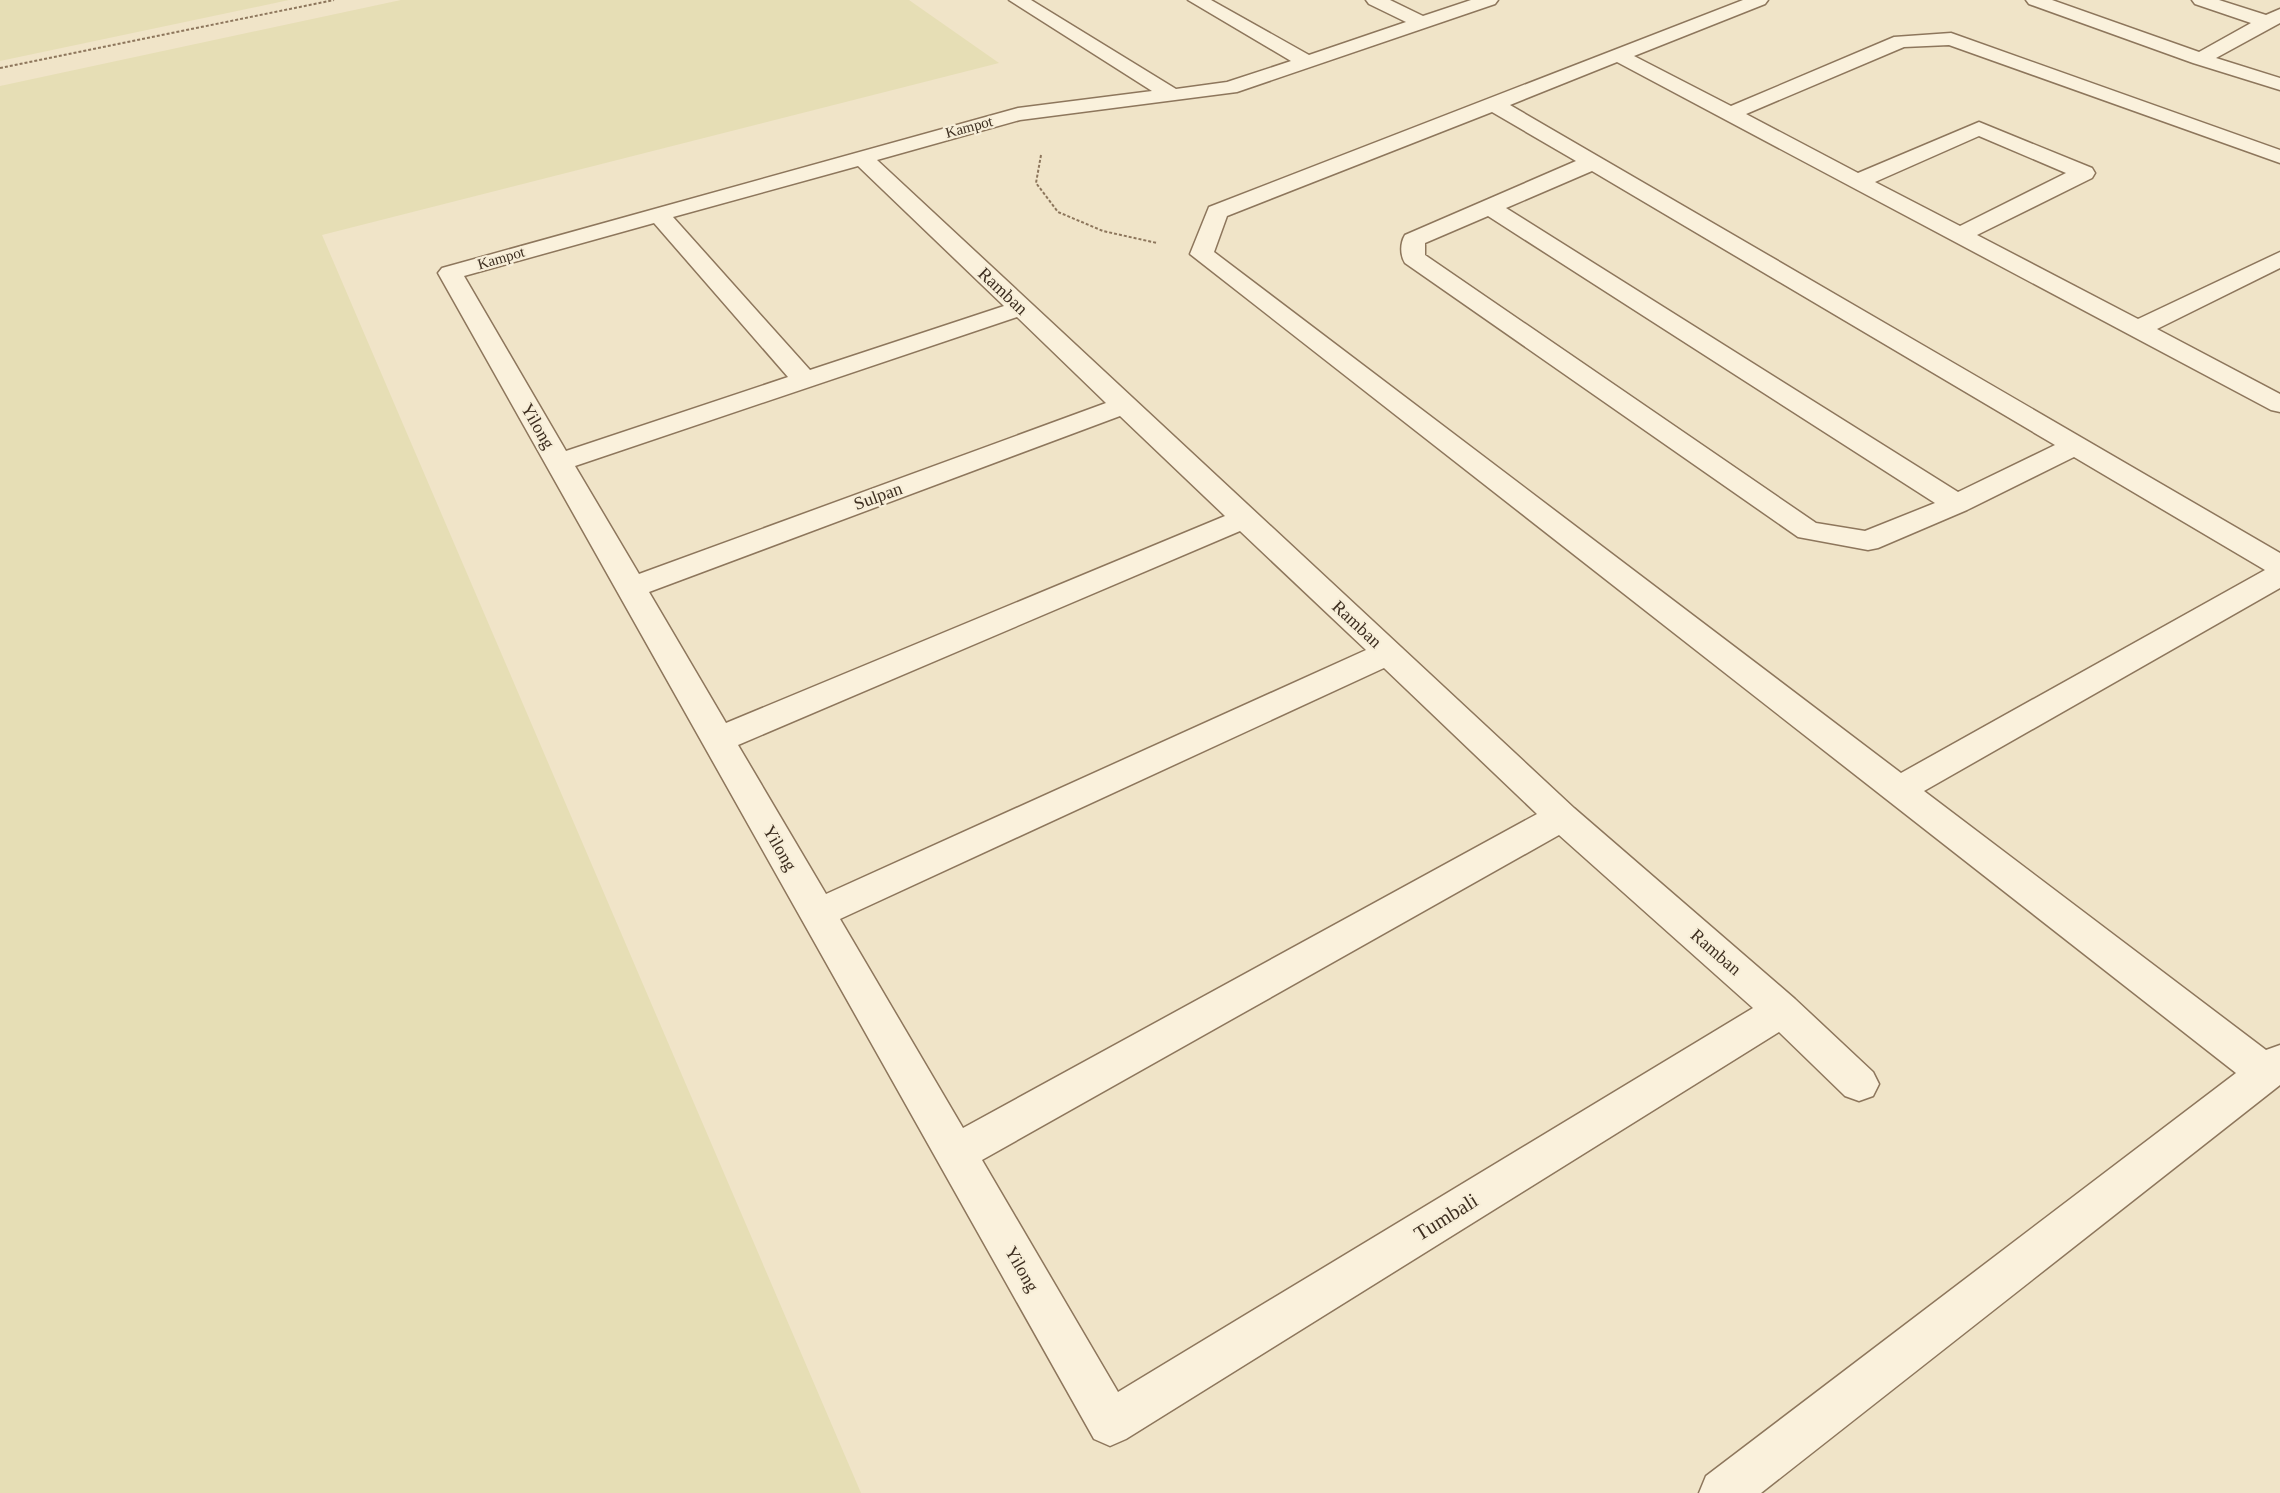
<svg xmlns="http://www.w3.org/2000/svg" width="2280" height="1493" font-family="'Times New Roman',serif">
<rect width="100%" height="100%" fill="#f0e4c8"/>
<path fill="#e6deb5" d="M0,0H289L0,61Z
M401,0H909L999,63L322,235L861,1493H0V86Z"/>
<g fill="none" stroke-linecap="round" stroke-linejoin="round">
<defs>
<path id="minor" d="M1009,0H1031L1176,89L1227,82L1291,61L1188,0H1211L1309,55L1406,22L1369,4L1366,0H1390L1423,16L1471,0H1498L1495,4L1237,92L1020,120L877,160L1574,808L1795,999L1873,1072L1879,1084L1873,1096L1859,1101L1845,1096L1779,1032L1126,1439L1110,1446L1094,1439L438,273L442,268L1018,108L1152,91ZM858,166L1004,306L810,370L673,217ZM654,223L788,377L566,451L464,276ZM1017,317L1106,403L639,574L575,466ZM1120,416L1225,516L726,723L649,592ZM1240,531L1366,650L826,894L738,745ZM1384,668L1537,814L963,1128L840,919ZM1559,835L1753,1008L1118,1392L982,1160Z
M1743,0H1768L1765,4L1634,56L1731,106L1894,37L1951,33L2280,150V163L1949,45L1904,47L1746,114L1858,173L1979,122L2092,168L2095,173L2092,178L1977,235L2138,319L2280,252V268L2157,329L2280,394V412L2271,410L1617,62L1510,105L2280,553V588L1924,791L2266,1050L2280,1045V1085L1761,1493H1699L1706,1476L2236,1073L1190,254L1209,207ZM1492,112L1576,161L1405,235C1400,243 1400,255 1405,263L1798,537L1868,550L1878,548L1967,510L2074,457L2265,570L1901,773L1214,252L1227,216ZM1979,136L2066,173L1960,226L1875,182ZM1592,171L2055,445L1958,492L1506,208ZM1488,216L1935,503L1865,531L1816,523L1425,255V243Z
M2026,0H2052L2199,52L2251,23L2195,4L2192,0H2219L2266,15L2280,9V23L2216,58L2280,78V90L2193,63L2029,4Z"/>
</defs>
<use href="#minor" stroke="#8d765c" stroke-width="3"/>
<path stroke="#8d765c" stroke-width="2" stroke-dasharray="3 2" stroke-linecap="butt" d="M0,68L334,0
M1041,155L1036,183L1058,212L1103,231L1157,243"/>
<use href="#minor" fill="#faf1dc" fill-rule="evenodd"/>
</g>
<g text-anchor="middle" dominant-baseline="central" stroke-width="4.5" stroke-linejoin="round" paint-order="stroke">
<g font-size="15" fill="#3d2e20" stroke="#f7eed8">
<text transform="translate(969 127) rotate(-15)">Kampot</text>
<text transform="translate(501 258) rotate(-16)">Kampot</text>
</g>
<g font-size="18" fill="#3d2e20" stroke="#f7eed8">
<text transform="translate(1003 291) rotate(43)">Ramban</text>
<text transform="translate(538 426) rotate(60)">Yilong</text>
<text transform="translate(878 496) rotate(-20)">Sulpan</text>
<text transform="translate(1357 624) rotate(43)">Ramban</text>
<text transform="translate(780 848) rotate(60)">Yilong</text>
<text transform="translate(1716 952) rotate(41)">Ramban</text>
<text transform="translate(1022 1269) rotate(60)">Yilong</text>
</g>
<g font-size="21" fill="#3d2e20" stroke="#f7eed8">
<text transform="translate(1446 1217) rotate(-32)">Tumbali</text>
</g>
</g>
</svg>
